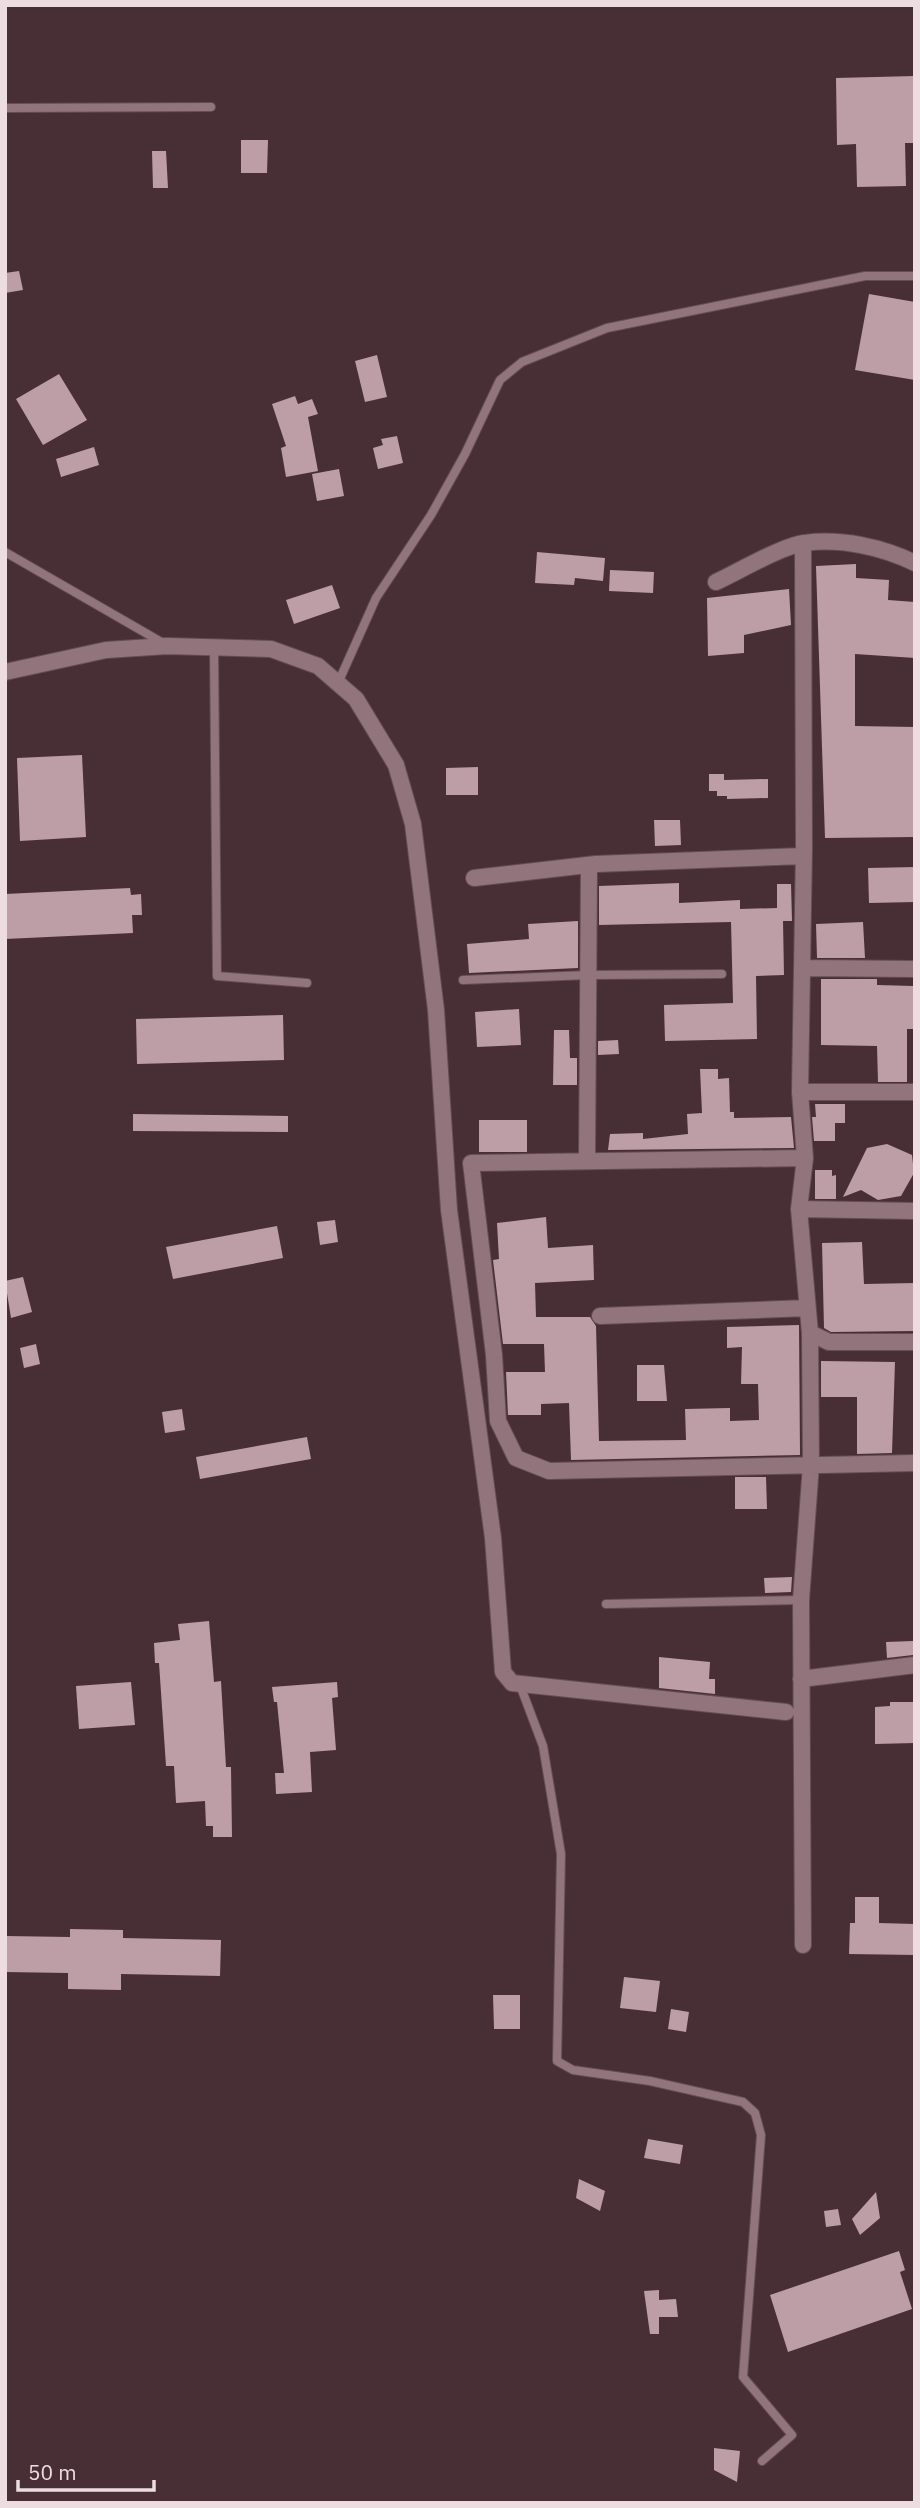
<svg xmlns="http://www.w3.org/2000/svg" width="920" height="2508" font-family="'IBM Plex Sans',sans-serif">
<rect width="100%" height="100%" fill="#482f36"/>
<path fill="#bd9ea6" d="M915,76V143H905L906,186L857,187L856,144L837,145L836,78Z
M241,140H268L267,173H241Z
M152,151H166L168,188H153Z
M19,271L23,290L5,293V273Z
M869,294L915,302V380L855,370Z
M377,355L387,397L365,402L355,361Z
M59,374L87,420L43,445L16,399Z
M295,396L298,404L312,399L318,414L308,417L318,471L286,477L281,448L286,446L272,404Z
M397,436L403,463L378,469L373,448L383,445L381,439Z
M94,447L99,465L61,477L56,459Z
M339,469L344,496L317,501L312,474Z
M537,552L605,558L603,581L575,578L574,585L535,583Z
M856,564V578L889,580L888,600L915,602V658L855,654V726L915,727V837L825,838L816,566Z
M610,570L654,572L653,593L609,591Z
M332,585L340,608L294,624L286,600Z
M789,589L791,625L744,635V653L708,656L707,598Z
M82,755L86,837L20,841L17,758Z
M478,767V795H446V768Z
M709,774H724V780L768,779V798L727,799V796H717V791H709Z
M654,820H680L681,845L655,846Z
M915,867V902L869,903L868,868Z
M679,883V903L740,900V909L777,908V884H791L792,921H783L784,975L756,976L757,1039L665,1041L664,1005L733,1003L731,922L599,925V886Z
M130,888L131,895L141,894L142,915H132L133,933L5,939V894Z
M578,921V968L469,973L467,944L529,939L528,924Z
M863,922L865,958H817L816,924Z
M821,979H877V985L913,986V1029H907V1082H878L877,1046L821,1045Z
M519,1009L521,1045L477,1047L475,1012Z
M283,1015L284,1060L137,1064L136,1019Z
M554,1030H569L570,1058H577V1085H553Z
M618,1040L619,1054L598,1055V1041Z
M700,1069H718V1079L729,1078L730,1112H734V1118L791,1117L794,1148L608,1150L610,1134L643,1133V1139L688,1134L687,1114L702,1113Z
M815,1104H845V1123H835V1141H814L812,1117H816Z
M133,1114L288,1116V1132L133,1131Z
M479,1120H527V1152H479Z
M887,1144L912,1155L914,1173L901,1196L878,1200L861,1190L843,1197L867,1148Z
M815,1170H832V1176L836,1175V1199H815Z
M546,1217L548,1248L593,1245L594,1280L535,1283L536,1317H590L596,1326L599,1441L686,1440L685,1409L730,1408V1421L759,1420L758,1384H741L742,1347L727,1348V1327L799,1325L800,1455L571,1460L569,1403L541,1404V1415H508L506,1372H545L544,1344H503L493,1260L499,1259L497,1223Z
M335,1220L338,1242L320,1245L317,1222Z
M277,1226L283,1258L173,1279L166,1247Z
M862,1242L864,1284L915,1283V1331L831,1332L824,1328L822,1243Z
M23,1277L32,1312L11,1318L5,1281Z
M36,1344L40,1364L24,1368L20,1348Z
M821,1361L895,1362L892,1453L857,1454V1397H821Z
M637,1365H664L667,1401H637Z
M182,1409L185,1430L165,1433L162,1412Z
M307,1437L311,1459L200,1479L196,1457Z
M735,1477H766L767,1509H735Z
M792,1577L791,1592L765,1593L764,1578Z
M209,1621L214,1682L221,1681L226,1767H231L232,1837H213V1826H206L205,1801L176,1803L174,1766H166L159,1663H155L154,1643L180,1640L178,1624Z
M913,1641V1655L887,1658L886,1642Z
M659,1657L710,1662L709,1679H715V1694L659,1688Z
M131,1682L135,1725L79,1729L76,1686Z
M337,1682L338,1697L332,1698L336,1750L310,1752L312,1792L276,1794L275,1773H284L277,1702H274L272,1687Z
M890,1702H915V1743L875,1744V1707L890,1706Z
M855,1897H879V1923L915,1924V1955L849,1954L850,1923H855Z
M70,1929L123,1930V1938L221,1940L220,1976L121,1974V1990L68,1989V1973L5,1972V1936L70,1937Z
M624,1977L660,1981L656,2012L620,2008Z
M493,1995H520V2029H494Z
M671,2009L689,2012L686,2032L668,2029Z
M648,2139L683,2145L680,2164L644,2158Z
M579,2179L605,2191L600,2211L576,2198Z
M876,2192L880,2218L860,2235L852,2219Z
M838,2209L841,2225L826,2227L824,2211Z
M899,2251L905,2270L900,2272L912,2309L788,2352L770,2295Z
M659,2290V2300L676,2299L678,2317H659V2334H650L644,2291Z
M714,2448L740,2451L737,2482L714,2470Z"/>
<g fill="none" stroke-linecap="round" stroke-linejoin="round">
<defs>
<path id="lane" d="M5,108L211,107
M5,552L163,643
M214,647L217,976L307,983
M338,683L376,598L431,515L465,454L500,380L522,362L607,328L865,276H915
M463,980L588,975L722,974
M606,1604L801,1600
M520,1685L543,1746L561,1854L557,2061L573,2070L650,2081L743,2102L755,2113L761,2135L743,2377L792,2435L762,2461"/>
<path id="street" d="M803,543L804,848L800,1092L805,1158L799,1209L810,1333L811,1465L801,1600L803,1945
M716,582C738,572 783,545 805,543C841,538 882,547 915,563
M5,672L106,650L167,646L271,649L318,666L356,699L396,765L413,824L436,1010L449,1210L493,1538L503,1672L512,1683L786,1712
M474,878L596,864L803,856
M802,968L915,969
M800,1092H915
M805,1158L471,1163L494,1355L498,1421L516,1458L549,1471L915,1463
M587,1161L589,865
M799,1209L915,1211
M600,1316L807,1308
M810,1333L829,1342H915
M801,1679L915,1665"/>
</defs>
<use href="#lane" stroke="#634e54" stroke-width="10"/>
<use href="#street" stroke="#634e54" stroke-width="18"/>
<use href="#lane" stroke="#92757c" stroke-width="8"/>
<use href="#street" stroke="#92757c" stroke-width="16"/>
</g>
<rect width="920" height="2508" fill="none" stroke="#eddde0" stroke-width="14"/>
<path d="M18 2480v10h136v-10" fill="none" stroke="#eddde0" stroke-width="3.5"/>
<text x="28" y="2480" font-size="21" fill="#eddde0" stroke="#482f36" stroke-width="5" paint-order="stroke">50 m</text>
</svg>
